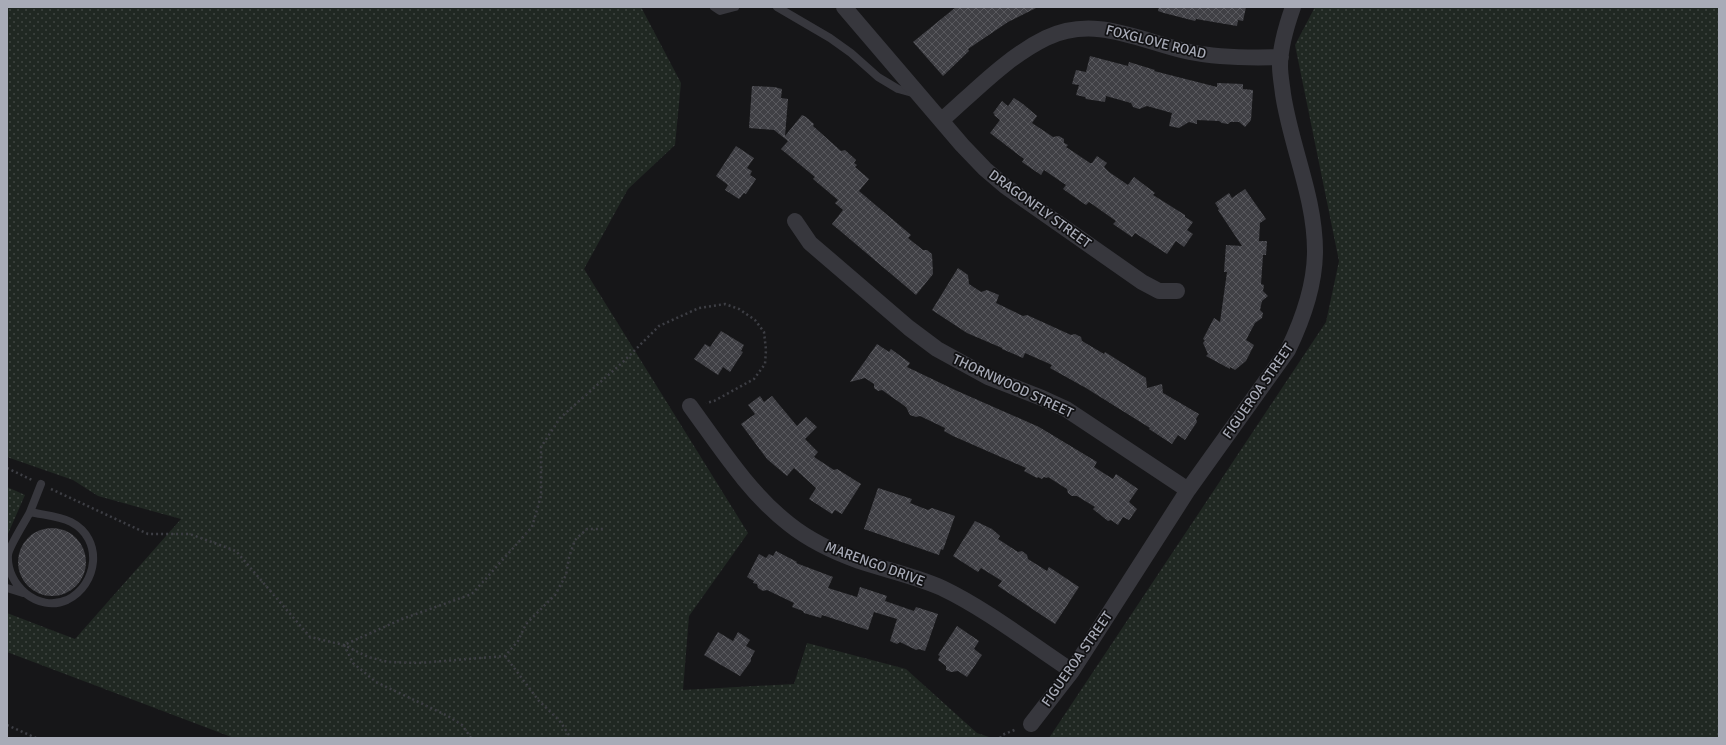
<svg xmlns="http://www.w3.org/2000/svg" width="1726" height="745" font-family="Signika,sans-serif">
<defs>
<pattern id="grass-dots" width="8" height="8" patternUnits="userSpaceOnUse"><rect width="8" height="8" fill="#202822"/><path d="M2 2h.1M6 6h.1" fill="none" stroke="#3e4440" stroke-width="1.8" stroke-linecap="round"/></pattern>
<pattern id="building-cross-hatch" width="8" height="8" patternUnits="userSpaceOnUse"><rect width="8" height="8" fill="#404045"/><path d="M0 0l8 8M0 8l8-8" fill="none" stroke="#59595e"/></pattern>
</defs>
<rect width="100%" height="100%" fill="#161618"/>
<path fill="url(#grass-dots)" d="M7,7H641L681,83L675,145L628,189L584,269L748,533L689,616L683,690L794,684L807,643L906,669L977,733L992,738H234L7,652V613L75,639L181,519L98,496L73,480L7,457Z
M1315,7H1719V738H1049L1326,322L1339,261L1295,45Z
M7,487L25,495L7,536Z"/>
<path fill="url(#building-cross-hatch)" d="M956,7H1038L1008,22L968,49L969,51L943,76L913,42Z
M1159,7H1246L1243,21L1238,20L1237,26L1196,19L1195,21L1164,13L1158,11Z
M1090,56L1128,66L1129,62L1155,70L1154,71L1217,87V83L1243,84V89L1253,90L1251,120L1245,127L1239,122H1230L1228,124L1222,123L1219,121L1197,120V124L1189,122L1179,128L1169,126L1172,113L1147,106L1139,109L1133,107L1131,103L1106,96L1105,102L1086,99L1085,97L1076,95L1079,85L1072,84L1076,70L1086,72Z
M752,86L774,87L782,89L781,98L788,99L785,136L802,115L806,117L814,124L813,126L841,151L845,150L856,160L854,163L857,165L855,167L869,179L859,191L911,235L908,238L923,250H927L932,254L933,274L916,295L832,224L843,210L835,203L838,200L813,179L815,177L781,149L788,141L774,130L749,128Z
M1014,98L1023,104L1037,116L1032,123L1053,137L1059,136L1064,139V143L1068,145L1066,147L1090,163H1092L1097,156L1107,163L1104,167L1109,172L1128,185L1134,177L1155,193L1153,195L1185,215V217L1193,222L1187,230L1193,234L1184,247L1176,241L1167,254L1135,233L1132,237L1113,224L1116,221L1089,202L1086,205L1063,189L1066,185L1044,170L1041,175L1022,162L1024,159L990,133L1000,120L994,115L995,114L993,113L1002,101L1008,106Z
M736,146L754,158L747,168L752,171L750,175L756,179L746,194L744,193L739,199L725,190L728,185L716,176Z
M1245,189L1266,219L1260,223L1259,241H1267L1266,255H1263L1261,284L1264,285L1263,291L1268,296L1262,301L1260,310L1263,313L1262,318L1255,323L1246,340L1254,345L1246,361L1235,370L1230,367V369L1206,356L1208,354L1203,343L1205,340L1203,339L1214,318L1220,322L1227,272H1224L1226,245L1242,246L1218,210L1219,209L1215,203L1229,193L1232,198Z
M958,268L968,275L969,284L981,292L987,290L999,295L996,303L1023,316L1027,315L1071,335L1075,334L1081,337L1082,341L1104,354L1105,352L1146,378L1147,388L1162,384L1163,393L1199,414L1196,419L1197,422L1185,440L1178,435L1172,444L1149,429L1150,428L1086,388L1050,368L1052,365L1025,353L1023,358L1002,349V348L967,333L932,310Z
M721,331L744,345L741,351L743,352L730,372L723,367L718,375L694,359L705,344L710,347Z
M877,344L889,352L891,349L910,363L907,367L955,390L1039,427L1097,462L1094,467L1113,479L1116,474L1138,489L1129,502L1137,509L1129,520L1123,517L1118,525L1111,520L1108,521L1093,509L1095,507L1077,496H1072L1068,493L1067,489L1048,477L1047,478L1044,477L1042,479L1038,477L1037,478L1024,471L1026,468L953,436L944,431L945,428L920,416L916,417L910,415L906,407L882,390L878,391L874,388V384L865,378L850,382Z
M760,396L764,402L772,396L797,426L806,417L817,427L805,439L818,452L814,457L834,470L837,469L861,484L842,514L835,510L832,514L809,499L816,488L794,468L787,476L767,459L741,424L755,414L748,405Z
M878,488L912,499L910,503L928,510L932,508L955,516L943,550L941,549L939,555L864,529Z
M975,521L992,529L1000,536L998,539L1018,552L1022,551L1027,555L1028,559L1047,571L1049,567L1079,587L1055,624L998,586L1002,581L981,568L978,572L953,556Z
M18 562a34 34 0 1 1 68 0a34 34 0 1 1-68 0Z
M776,551L797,562L796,563L833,577L828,588L857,597L860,587L887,596L885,601L914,611L916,607L938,614L925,651L919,649L916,650L900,642L897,644L890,641L897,619L874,612L868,630L822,615L821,618L804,613L803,611L792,607L794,603L767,590L763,591L758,588L757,584L753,583L754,581L747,577L759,554L766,558L769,554L773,556Z
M957,626L979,641L974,649L982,655L967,677L958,671L951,672L946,670V666L938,660L940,656L938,655Z
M718,632L733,641L738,632L750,640L746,646L755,651L751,658V661L740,676L704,655Z"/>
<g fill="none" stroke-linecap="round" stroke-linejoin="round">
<path stroke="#3d3e44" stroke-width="2.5" stroke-dasharray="2 3" stroke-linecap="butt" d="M7,468L32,480
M51,489L148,534H190L236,551L310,637L344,645L368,657L388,662L419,663L505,656L518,641L526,624L555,595L566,575L569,557L575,540L587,529H604
M505,656L539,701L559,720L571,738
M7,725L36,738
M471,738L462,725L448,716L376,682L353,663L344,645L402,619L472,594L532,527L541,496V447L560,418L623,362L659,326L699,308L725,304L739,309L755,320L764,332L766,350L765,364L754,379L714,401L706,403
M1000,738L1002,735L1017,729"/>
<path stroke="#37373d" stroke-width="8" d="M714,7L720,11L735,7
M777,7L830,38L851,53L878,77L898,89L916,94
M30,512C43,515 59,516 71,522C104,539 98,585 67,600C38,613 6,585 8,555C9,546 25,522 30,512Z
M30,512L41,484
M7,588L23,593"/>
<path stroke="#37373d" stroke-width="16" d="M844,7L962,145L985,169L1005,186L1142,282L1159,291H1177
M942,120C974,92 1007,57 1046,38C1096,14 1142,42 1190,52C1220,58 1250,58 1281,57
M795,221L810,243L909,328L937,349L988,377L1042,398L1066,409L1188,490
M690,406C720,447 749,493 789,524C809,540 834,552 859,561C886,570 915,576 942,588C986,609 1031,644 1072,671
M1031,724L1072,671L1188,490L1288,350C1303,319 1315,286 1315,251C1315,197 1291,147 1283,94C1282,85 1280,75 1280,66C1280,49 1287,24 1293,7"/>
</g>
<g text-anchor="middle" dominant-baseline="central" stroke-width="3.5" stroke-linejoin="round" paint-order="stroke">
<g font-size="14" fill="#a8abb7" stroke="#111113">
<text transform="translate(1156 42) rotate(14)">FOXGLOVE ROAD</text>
<text transform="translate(1040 209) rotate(36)">DRAGONFLY STREET</text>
<text transform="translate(1013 386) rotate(25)">THORNWOOD STREET</text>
<text transform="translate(1258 391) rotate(-55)">FIGUEROA STREET</text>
<text transform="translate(875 564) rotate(20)">MARENGO DRIVE</text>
<text transform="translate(1077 659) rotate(-55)">FIGUEROA STREET</text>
</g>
</g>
<rect width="1726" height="745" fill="none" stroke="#a8abb7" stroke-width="16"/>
</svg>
